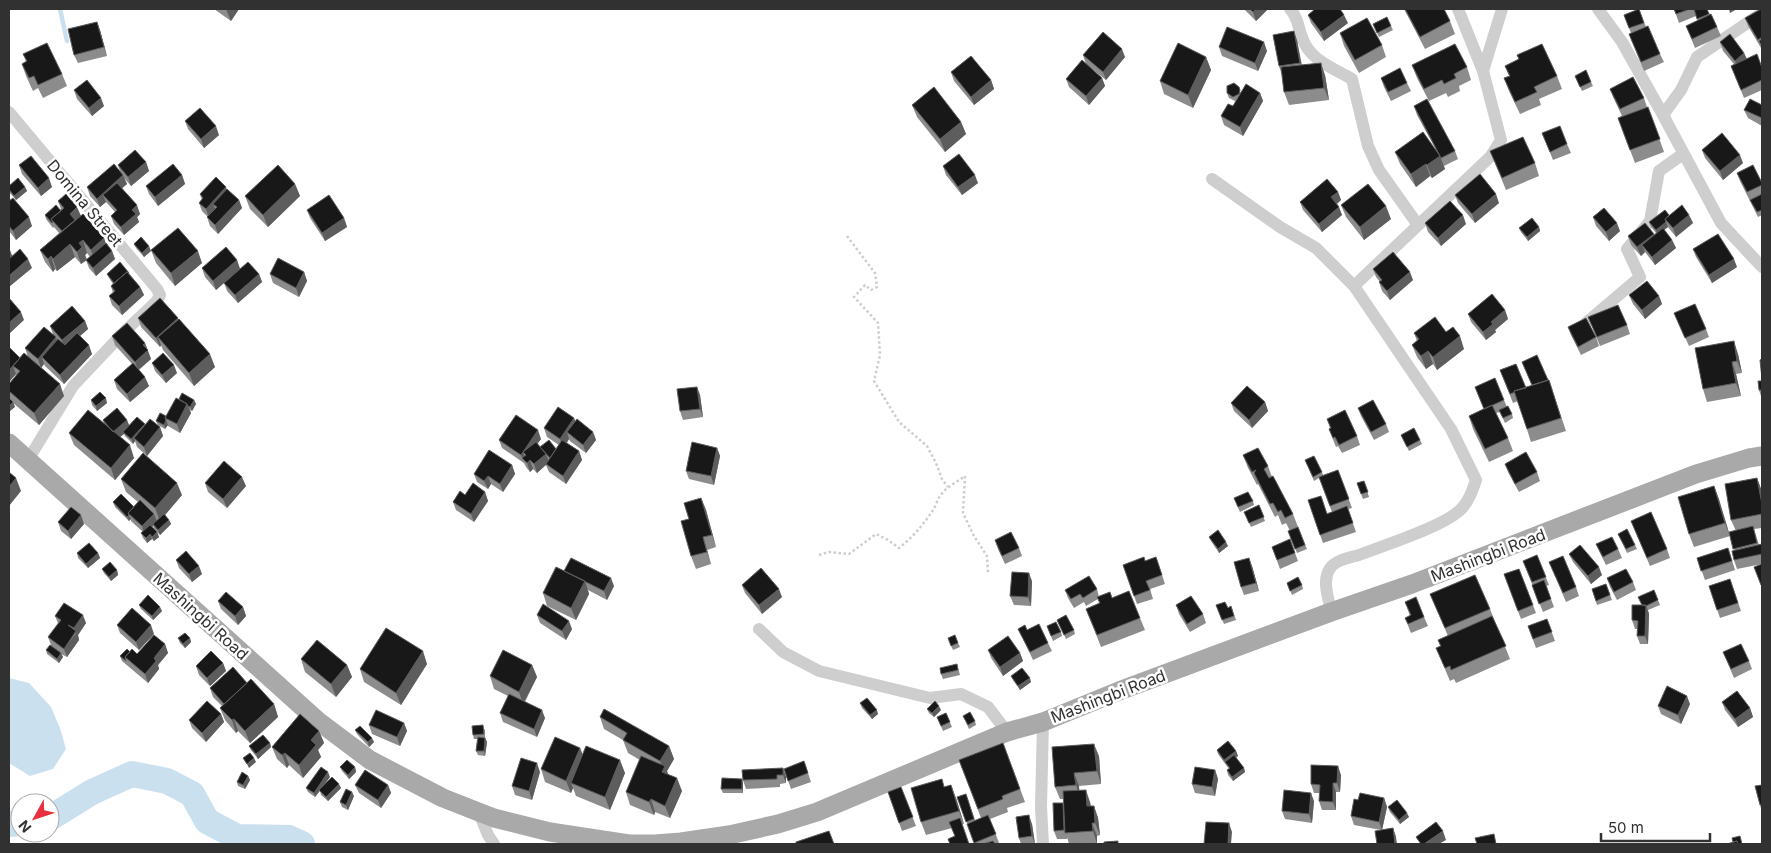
<svg xmlns="http://www.w3.org/2000/svg" width="1771" height="853" font-family="Inter,sans-serif">
<rect width="100%" height="100%" fill="#fff"/>
<path fill="#cbe0ee" d="M9,678L29,683L51,707L60,728L66,749L53,769L30,776L9,763Z"/>
<g fill="none" stroke-linecap="round" stroke-linejoin="round">
<path stroke="#cbe0ee" stroke-width="4.5" d="M60,9L67,41"/>
<path stroke="#cbe0ee" stroke-width="26" d="M50,818L92,792L132,774L167,781L192,794L207,821L237,837L289,838L302,844
M9,824L20,823"/>
<path stroke="#cecece" stroke-width="2.5" stroke-dasharray="2.5 2.5" stroke-linecap="butt" d="M847,236L875,273L877,287L871,290L865,285L854,297L878,323L880,355L874,381L899,422L927,446L936,463L942,479L948,487
M965,476L963,513L974,536L987,556L988,573
M819,555L829,552L849,554L876,534L888,540L899,548C912,538 924,524 933,510C936,506 937,500 940,496C946,487 957,482 965,476"/>
<path stroke="#cecece" stroke-width="12" d="M1290,9C1298,17 1298,27 1302,37C1309,60 1333,68 1352,79L1368,146L1379,170L1418,225
M1458,9L1483,71
M1598,9L1622,42L1663,115L1721,223L1762,267
M9,112L157,289L160,295L157,301L123,333L73,386L28,460
M1663,115L1681,90L1697,57L1762,13
M1212,179L1280,227L1316,248L1354,286L1451,429L1476,480C1473,489 1470,499 1463,507C1449,525 1382,546 1359,555C1349,558 1334,560 1329,570C1322,582 1329,599 1331,612
M1354,286L1491,156L1501,140L1483,71L1502,9
M1587,322L1640,277L1627,249L1650,221L1659,171L1683,154
M759,629L783,652L819,671L930,698L961,694L988,707L1007,732
M1043,722L1041,807L1043,844
M479,813L488,835L494,844"/>
<path stroke="#a9a9a9" stroke-width="19" d="M9,443L318,721L370,760L443,798L494,818L550,832L629,844H655L681,842L729,835L778,824L817,812L1007,732L1043,722L1119,691L1331,612L1412,584L1696,474L1749,458L1762,456"/>
</g>
<path fill="#8c8c8c" fill-rule="evenodd" d="M214,9H239L231,21Z
M1244,9H1268L1256,21Z
M1404,9H1444L1450,21L1455,34L1425,49Z
M1639,9L1646,27L1660,54L1664,62L1644,71L1632,42L1629,34L1631,33L1624,15Z
M1674,9H1707L1710,15L1717,27L1721,36L1695,48L1686,26L1698,21L1696,16L1679,23Z
M1762,9V49V48H1761L1748,26L1745,18Z
M1308,15L1348,23L1324,41L1311,23Z
M1373,24L1391,26L1393,30L1379,37Z
M100,30L107,56L78,63L74,55Z
M1340,33L1382,45L1386,57L1359,73L1344,46Z
M1297,40L1301,65L1325,75L1329,100L1289,105L1284,92L1282,75L1279,66Z
M1720,42L1744,53L1747,59L1762,68V90L1744,98L1731,66L1734,64L1723,51Z
M1219,47L1267,51L1258,71L1222,56Z
M23,54L62,74L67,86L43,98L38,88L33,91L26,76L22,64L26,61Z
M1083,55L1125,57L1106,80L1086,64Z
M1517,55L1557,76L1562,89L1539,99L1541,105L1520,114L1509,91L1504,78L1509,76L1505,66L1519,59Z
M1206,57L1211,70L1193,108L1164,94L1160,81Z
M1412,65L1467,67L1471,80L1459,86L1460,91L1448,97L1446,93L1429,101L1417,78Z
M951,72L991,80L994,89L974,105L954,81Z
M1102,78L1105,86L1089,105L1069,87L1066,79Z
M1381,78L1407,83L1411,91L1391,101L1384,87Z
M1577,80L1591,82L1593,86L1582,91Z
M1610,89L1644,98L1647,107L1638,111L1648,107L1664,152L1635,163L1618,118L1622,116L1613,97Z
M74,90L104,106L92,116L77,99Z
M1241,92L1260,93L1263,101L1243,136L1224,125L1221,116L1233,106L1236,100L1235,101L1229,98L1227,93Z
M912,105L961,122L966,134L945,152L917,117Z
M1762,105V126L1748,118L1744,110Z
M1414,106L1455,151L1458,159L1444,166L1443,164L1445,169L1432,178L1430,176L1416,187L1400,164L1395,152L1435,148L1417,115Z
M185,121L219,135L204,148L188,129Z
M1542,133L1567,144L1571,153L1553,160Z
M1702,150L1743,163L1723,180L1705,158Z
M1490,151L1535,163L1539,176L1506,190Z
M146,162L149,171L131,186L124,178L127,184L122,188L140,214L137,217L139,222L124,235L114,224L111,216L115,212L106,202L100,207L90,196L87,187L120,171L118,165Z
M19,165L52,187L41,196L22,174Z
M943,166L978,183L962,195L946,175Z
M1737,173L1762,183V215L1758,217L1740,181Z
M182,175L185,184L158,206L149,194L146,186Z
M295,184L300,196L268,227L250,209L245,196Z
M9,186L25,187L27,191L16,200L9,192Z
M1338,192L1341,200L1337,204L1342,215L1322,232L1303,210L1300,202Z
M200,194L239,200L242,208L218,234L210,226L207,217H208L202,211L199,203L202,200Z
M1455,195L1499,203L1475,223L1458,203Z
M9,201L32,226L16,240L9,231Z
M58,201L80,215L104,238L106,244L112,251L115,259L96,276L89,268L86,260L81,264L75,257L57,271L55,269L53,272L45,262L40,250L59,233L54,227L53,228L46,219L45,215L61,209ZM87,253L90,257L87,260L85,255Z
M1341,205L1391,219L1364,240L1346,217Z
M307,210L344,218L347,227L325,241L310,218Z
M1669,215H1689L1693,223L1676,237L1668,227L1664,230L1672,240L1676,248L1655,265L1645,252L1641,256L1631,245L1628,236L1654,234V235L1656,233L1651,227L1649,222Z
M1593,217L1620,231L1609,241L1596,226Z
M1425,223L1466,224L1441,246L1428,232Z
M1539,227L1540,231L1528,241L1521,232L1519,228Z
M134,244L151,251L144,257L136,248Z
M1693,249L1737,267L1712,283L1696,257Z
M151,250L202,263L175,286L156,263Z
M237,260L240,269L259,274L262,282L238,303L227,291L224,283L216,290L205,277L202,268Z
M1373,269L1413,280L1390,300L1382,291L1379,282H1380L1376,277Z
M304,272L307,281L299,297L273,283L270,274Z
M129,273L140,287L144,295L122,315L112,305L109,296L113,293L111,286L113,284L109,278L107,274Z
M1629,295L1659,296L1662,304L1645,319L1633,304Z
M1505,310L1508,319L1495,330L1496,332L1486,340L1471,322L1468,314Z
M1674,313L1706,329L1709,337L1689,346Z
M1588,317L1627,325L1630,334L1600,346Z
M138,318L179,319L215,367L194,386L163,350L161,345L160,347L141,327Z
M85,321L88,329L80,336L92,354L64,384L45,366L44,364L41,368L64,396L39,425L13,403L15,407L9,398V384L16,375V374L9,382V347L20,358L28,357L25,348L53,334L50,326Z
M1568,327L1596,337L1599,346L1581,355L1571,335Z
M1446,332L1464,349L1437,370L1433,364L1426,369L1417,357L1412,345L1417,341L1414,333Z
M112,336L145,343L151,359L139,370L149,386L130,402L117,389L114,380L132,364L115,345Z
M1738,354L1742,373L1736,374L1741,396L1707,402L1703,389Z
M1522,362L1549,380L1566,431L1531,442L1518,401L1513,403L1500,370L1526,388L1532,386Z
M152,363L177,373L166,383L155,371Z
M1762,381V399L1759,390Z
M697,387L700,395L703,417L683,420L680,411Z
M1475,387L1504,400L1507,407L1512,414L1513,418L1505,423L1500,412L1496,413L1508,438L1513,451L1489,462L1473,429L1469,416L1484,409Z
M179,399L194,400L196,404L192,411L190,410L191,413L180,433L168,426V425L165,429L158,425L156,421L166,416Z
M91,400L107,403L97,411L92,405Z
M1265,402L1268,411L1252,428L1234,411L1231,403Z
M1358,408L1386,424L1389,432L1374,440L1361,416Z
M574,418L575,421L593,432L596,440L586,453L570,441L569,439L567,443L579,451L582,460L566,484L549,472L546,465L537,473L533,469L530,472L526,467L524,463L502,448L499,440L541,439L537,444L540,447L556,449L559,445L547,437L544,428Z
M1327,419L1357,436L1360,445L1342,453L1338,446L1336,447L1332,437L1329,429L1330,428Z
M103,420H127L129,425H145L160,427L163,436L147,456L137,447L135,441L133,444L125,436L124,434L120,437L134,458L115,480L74,445L69,433L104,424Z
M1401,435L1420,440L1422,444L1409,451Z
M717,448L720,456L714,485L689,479L686,471Z
M1243,455L1268,466L1272,477L1293,514L1298,527L1294,529L1298,527L1307,549L1297,553L1288,531H1290L1286,523L1282,525L1278,515L1275,517L1258,484L1257,485L1248,468Z
M1305,460L1322,472L1323,475L1338,470L1352,508L1348,509L1356,532L1323,543L1308,500L1327,513L1332,512L1319,478L1314,481Z
M1505,464L1537,472L1540,481L1519,492L1508,472Z
M512,465L515,474L503,492L491,484L488,489L477,482L474,474Z
M1757,478L1762,493V528L1754,529L1759,545L1762,546V564L1737,569L1734,560V550L1729,532L1736,531L1731,520Z
M121,479L182,495L165,515L169,520L171,524L160,535L154,529L153,526L152,527L157,532L159,537L154,541L152,539L147,543L143,538L141,533L143,532L131,521V519L129,521L115,507L113,502L134,507L138,502L126,492Z
M1364,481L1369,497L1363,499L1357,483Z
M205,483L246,486L227,508L208,492Z
M1714,486L1730,536L1694,547L1689,534Z
M485,492L488,501L474,522L456,510L453,502Z
M701,498L706,510L716,547L707,550L711,564L696,569L691,556L689,519Z
M1234,498L1253,501L1254,505L1240,512Z
M1259,505L1265,521L1251,527L1246,516Z
M1631,521L1667,549L1670,558L1650,566Z
M58,522L84,524L71,539L61,531Z
M1618,534L1635,545L1637,549L1627,553Z
M1209,537L1228,546L1219,553L1211,541Z
M995,540L1019,548L1022,556L1005,564L998,549Z
M1596,544L1618,549L1622,558L1606,565L1600,553Z
M1272,547L1295,553L1298,561L1280,569Z
M1728,548L1735,570L1705,580L1697,558Z
M77,553H98L100,558L88,568L78,558Z
M1569,554L1602,575L1591,584L1573,562Z
M1537,555L1549,585L1546,586L1554,607L1543,612L1523,561Z
M1156,557L1165,584L1150,589L1153,599L1137,604L1123,565L1145,561Z
M176,560L202,574L192,582L179,568Z
M1549,562L1576,587L1579,596L1566,602Z
M1252,566L1259,591L1244,595L1241,587Z
M102,569L117,570L118,575L111,581L104,573Z
M1519,569L1536,613L1521,619L1504,574Z
M564,571L614,586L607,600L588,590L589,594L576,620L547,606L543,593Z
M1607,578L1633,582L1636,590L1617,600L1610,587Z
M1730,579L1741,611L1720,618L1709,586Z
M1032,581L1031,606L1014,605L1010,596Z
M1287,583L1302,585L1303,589L1292,595Z
M1606,584L1612,600L1597,605L1592,589Z
M742,585L782,597L762,614L745,593Z
M1097,589L1099,597L1112,598L1140,618L1145,630L1101,647L1086,609L1099,603L1098,599L1086,606L1084,602L1074,608L1068,598L1065,590Z
M1654,590L1660,605L1648,610L1649,614L1648,644H1640L1637,636V629H1635L1632,620L1641,605Z
M1430,594L1490,609L1510,659L1456,683L1454,679L1450,681L1436,648L1440,646L1438,640L1448,636Z
M218,601L243,607L246,616L238,625L221,609Z
M1405,602L1424,617L1428,626L1411,633L1405,618L1410,616Z
M139,605L162,611L153,620L141,609Z
M1176,605L1203,614L1206,623L1190,632L1179,614Z
M1216,605L1228,608L1231,606L1236,620L1224,624Z
M537,615L572,629L566,640L540,623Z
M55,616L86,623L78,635L79,640L67,657L61,654L63,657L59,663L47,654L46,650L51,645L48,637L58,623Z
M1547,619L1555,641L1536,648L1528,626Z
M1057,620L1074,630L1075,634L1066,639Z
M117,625L154,634L139,650L120,633Z
M1047,626L1061,632L1062,636L1053,641Z
M1018,629L1027,630L1048,643L1052,651L1033,660L1022,637Z
M178,638H190L191,642L185,648L180,643Z
M948,638L958,643L960,647L953,650Z
M165,644L168,653L158,665L159,669L148,683L122,661L120,656L130,652L137,654Z
M988,650L1020,653L1023,661L1003,676L991,658Z
M1723,652L1749,661L1752,669L1734,678Z
M301,659L347,665L352,677L336,697L305,672Z
M223,663L226,671L210,686L199,675L196,666Z
M427,664L401,705L364,682L360,669Z
M957,664L960,675L943,679L941,674Z
M532,665L537,677L525,702L545,718L537,737L503,722L500,713L508,696L494,689L490,676Z
M1011,676L1031,682L1020,690L1013,680Z
M247,683L274,704L278,717L250,743L238,731L236,733L225,720L220,708L222,706L213,697L210,688Z
M1722,702L1750,708L1753,717L1738,727L1725,710Z
M860,703L878,714L872,719L862,708Z
M1690,704L1681,724L1661,714L1658,706Z
M927,709L941,710L934,717L929,713Z
M946,713L952,727L943,731L937,717Z
M221,714L224,722L206,742L192,728L189,720Z
M963,716L975,721L976,725L969,729Z
M600,717L669,746L674,759L667,771L668,774L682,791L670,818L655,812L654,815L630,805L626,792L640,760L628,753L623,740L604,729Z
M404,723L407,731L400,746L372,734L369,725Z
M485,729V738L487,742L485,756L478,755L476,751L477,739H474L473,735Z
M355,730L374,742L369,747L357,734Z
M319,731L324,743L318,750L321,757L303,778L289,765L287,768L277,759L272,747Z
M270,743L271,747L258,759L251,750L249,746Z
M1003,743L1025,802L1007,808L1008,812L990,819L999,843L996,844H975L957,797L966,794L975,820L981,818L959,760Z
M580,748L583,755L625,773L610,810L576,796L573,788L571,793L545,782L541,769Z
M1217,750L1236,751L1238,756L1236,757L1244,768L1245,772L1233,781L1228,775L1227,770L1229,769L1218,754Z
M1099,756L1101,784L1079,786V790L1090,802L1091,806H1094L1098,818L1100,835L1097,836V844H1069L1067,837V839H1057L1054,831L1064,804L1063,799H1060L1055,787Z
M804,761L811,782L791,789L784,769Z
M340,767H355L356,772L349,779L342,771Z
M783,768L786,777V783L780,784V787L746,789L743,780Z
M1215,770L1218,779L1215,796L1195,793L1192,784Z
M540,772L532,800L515,795L512,786Z
M1341,775L1340,792H1336V810H1322L1319,801L1320,793H1314L1311,784Z
M248,776L250,780L245,789L238,786L237,782Z
M330,777L323,786L341,788L328,801L321,795L320,791L315,797L308,792L306,788Z
M743,783V793H723L721,789Z
M355,785H388L391,793L381,808L359,793Z
M1762,785V812L1760,805Z
M901,787L916,826L902,831L888,792Z
M354,796L348,810L342,807L340,802Z
M956,798L964,824H962L955,836L952,828L926,835L921,822Z
M1384,798L1387,807L1382,830L1393,828L1396,837L1381,830L1354,825L1351,816L1358,800Z
M1314,801L1312,823L1285,819L1282,811Z
M1388,807L1409,817L1400,824L1390,812Z
M1032,824L1035,844H1021L1019,838Z"/>
<path fill="#5d5d5d" d="M226,9H239L231,21Z
M1256,9H1268L1256,21L1253,12Z
M1729,9H1737L1730,13Z
M1344,15L1348,23L1324,41L1321,32Z
M97,22L100,30L107,56L104,47Z
M1294,31L1297,40L1303,71L1300,63Z
M1264,42L1267,51L1258,71L1255,63Z
M1122,49L1125,57L1106,80L1103,72Z
M1744,53L1748,62L1738,69L1735,61Z
M1206,57L1211,70L1193,108L1188,95Z
M1321,63L1325,75L1329,100L1324,88Z
M1102,78L1105,86L1089,105L1086,96Z
M991,80L994,89L974,105L971,97Z
M1260,93L1263,101L1243,136L1240,127Z
M101,98L104,106L92,116L89,108Z
M961,122L966,134L945,152L940,139Z
M216,126L219,135L204,148L201,139Z
M1740,155L1743,163L1723,180L1720,171Z
M1440,156L1445,169L1432,178L1427,165Z
M146,162L149,171L131,186L128,177Z
M1426,164L1430,176L1416,187L1411,174Z
M123,175L127,184L108,200L103,195L106,202L100,207L97,199Z
M182,175L185,184L158,206L155,197Z
M975,175L978,183L962,195L958,187Z
M49,178L52,187L41,196L38,188Z
M295,184L300,196L268,227L263,215Z
M25,187L27,191L16,200L14,196Z
M226,187L229,196L217,207L213,204L216,211L209,218L206,209Z
M1338,192L1341,200L1334,206L1331,197Z
M1496,194L1499,203L1475,223L1472,214Z
M239,200L242,208L218,234L215,225Z
M137,205L140,214L137,217L139,222L124,235L121,227L132,210Z
M1386,206L1391,219L1364,240L1360,227Z
M77,207L81,216L73,222L70,214Z
M1339,207L1342,215L1322,232L1319,224Z
M1463,215L1466,224L1441,246L1438,238Z
M1689,215L1693,223L1676,237L1673,228Z
M29,217L32,226L16,240L13,231Z
M344,218L347,227L325,241L322,233Z
M1666,222L1668,227L1657,235L1656,230Z
M1617,223L1620,231L1609,241L1606,232Z
M1539,227L1540,231L1528,241L1527,237Z
M1654,234L1657,242L1642,245L1645,252L1641,256L1637,247Z
M104,238L108,251L95,262L91,250Z
M83,240L87,253L85,255L87,260L81,264L77,252L79,243Z
M1672,240L1676,248L1655,265L1652,257Z
M70,244L75,257L57,271L53,259Z
M149,246L151,251L144,257L142,253Z
M10,250L13,258L9,262V251Z
M112,251L115,259L96,276L93,268Z
M198,251L202,263L175,286L171,273Z
M51,256L55,269L53,272L48,259Z
M28,259L32,268L9,287V276Z
M1734,259L1737,267L1712,283L1709,275Z
M237,260L240,269L216,290L213,281Z
M304,272L307,281L299,297L296,288Z
M1410,272L1413,280L1390,300L1387,291Z
M259,274L262,282L238,303L235,295Z
M140,287L144,295L122,315L119,306Z
M1659,296L1662,304L1645,319L1642,310Z
M1505,310L1508,319L1495,330L1496,332L1486,340L1483,332L1491,322Z
M21,312L24,320L9,334V323Z
M178,318L181,327L158,337L161,345L160,347L156,338Z
M85,321L88,329L65,349L62,340Z
M1460,336L1464,349L1437,370L1433,357Z
M56,337L59,346L42,357L44,364L41,368L38,359Z
M1734,341L1738,354L1742,373L1737,361Z
M145,343L151,359L138,370L135,362L143,345Z
M89,345L92,354L64,384L60,375Z
M1428,351L1433,364L1426,369L1421,356Z
M210,354L215,367L194,386L189,373Z
M1732,362L1736,374L1741,396L1736,383Z
M174,365L177,373L166,383L162,375Z
M13,366L16,374L9,382V370Z
M145,377L149,386L130,402L127,394Z
M60,384L64,396L39,425L34,413Z
M697,387L700,395L703,417L700,409Z
M106,398L107,403L97,411L96,406Z
M194,400L196,404L192,411L190,407Z
M13,402L15,407L9,412V406Z
M1265,402L1268,411L1252,428L1249,420Z
M187,404L191,413L180,433L177,424Z
M574,418L577,427L567,432L569,439L563,448L560,439Z
M127,420L130,428L123,432L124,434L116,440L113,432Z
M166,420L168,425L165,429L164,425Z
M145,424L134,438L135,441L133,444L131,439Z
M160,427L163,436L147,456L144,447Z
M538,430L541,439L527,458L526,455L523,452L526,460L522,458L524,463L521,455Z
M593,432L596,440L586,453L583,445Z
M130,445L134,458L115,480L111,468Z
M717,448L720,456L714,485L711,476Z
M579,451L582,460L566,484L563,476Z
M546,454L549,462L537,473L534,464Z
M530,460L533,469L530,472L527,463Z
M512,465L515,474L503,492L500,484Z
M488,476L491,484L488,489L484,481Z
M242,477L246,486L227,508L223,499Z
M16,478L21,491L9,506V487Z
M1757,478L1762,491V504Z
M177,483L182,495L160,521L155,508Z
M1714,486L1719,499L1730,536L1725,523Z
M485,492L488,501L474,522L471,514Z
M701,498L706,510L716,547L712,535Z
M154,514L157,522L153,524V526L145,535L142,526Z
M81,515L84,524L71,539L68,531Z
M129,515L131,519L129,521L127,517Z
M169,520L171,524L160,535L158,530Z
M157,532L159,537L154,541L152,537Z
M150,534L152,539L147,543L146,538Z
M703,537L707,550L711,564L707,552Z
M1226,542L1228,546L1219,553L1218,549Z
M98,553L100,558L88,568L86,564Z
M1249,558L1252,566L1259,591L1256,583Z
M199,566L202,574L192,582L189,574Z
M1599,567L1602,575L1591,584L1588,576Z
M117,570L118,575L111,581L109,577Z
M1029,573L1032,581L1031,606L1028,597Z
M611,578L614,586L607,600L604,591Z
M585,581L589,594L576,620L571,608Z
M779,589L782,597L762,614L759,605Z
M1646,605L1649,614L1648,644L1645,636Z
M160,607L162,611L153,620L152,616Z
M243,607L246,616L238,625L235,616Z
M83,615L86,623L78,635L79,640L67,657L64,649L76,633L74,628Z
M569,621L572,629L566,640L562,631Z
M151,625L154,634L139,650L136,642Z
M190,638L191,642L185,648L183,644Z
M165,644L168,653L158,665L159,669L148,683L145,674L154,658Z
M423,651L427,664L401,705L396,693Z
M61,653L63,657L59,663L57,659Z
M1020,653L1023,661L1003,676L1000,667Z
M223,663L226,671L210,686L207,678Z
M347,665L352,677L336,697L331,684Z
M532,665L537,677L523,704L519,692Z
M1030,678L1031,682L1020,690L1018,686Z
M1687,696L1690,704L1681,724L1678,715Z
M274,704L278,717L250,743L245,731Z
M939,706L941,710L934,717L932,713Z
M1750,708L1753,717L1738,727L1735,719Z
M542,710L545,718L537,737L534,729Z
M877,710L878,714L872,719L870,715Z
M221,714L224,722L206,742L202,733Z
M234,719L238,731L236,733L232,720Z
M404,723L407,731L400,746L397,737Z
M319,731L324,743L318,750L321,757L303,778L299,765L311,740Z
M372,738L374,742L369,747L368,742Z
M485,738L487,742L485,756L484,751Z
M270,743L271,747L258,759L256,754Z
M1094,744L1099,756L1101,784L1097,771Z
M669,746L674,759L667,771L669,778L662,772L663,769L660,761Z
M580,748L585,761L571,783L573,788L571,793L566,781Z
M1236,751L1238,756L1227,764L1225,762L1226,764L1224,760Z
M285,753L289,765L287,768L282,755Z
M254,758L256,762L249,768L247,764Z
M620,760L625,773L610,810L605,797Z
M537,763L540,772L532,800L529,791Z
M1338,766L1341,775L1340,792L1337,783Z
M355,767L356,772L349,779L348,775Z
M783,768L786,777V783L783,775Z
M1244,768L1245,772L1233,781L1232,777Z
M1215,770L1218,779L1215,796L1212,787Z
M328,772L330,777L315,797L314,793Z
M1074,773L1079,786L1080,798L1076,785Z
M248,776L250,780L245,789L243,785Z
M677,778L682,791L670,818L665,806Z
M742,779L743,783V793L742,789Z
M1333,783L1336,792V810L1333,802Z
M339,784L341,788L328,801L326,797Z
M388,785L391,793L381,808L378,800Z
M951,785L956,798L964,824L959,811Z
M1086,790L1090,802L1092,818L1087,806Z
M352,792L354,796L348,810L346,805Z
M1311,793L1314,801L1312,823L1309,814Z
M1384,798L1387,807L1382,830L1379,822Z
M651,799L655,812L654,815L649,802Z
M1063,803L1065,833L1067,839L1064,830Z
M1094,806L1098,818L1100,835L1095,823Z
M1407,813L1409,817L1400,824L1399,820Z
M1029,815L1032,824L1035,844L1032,836Z
M1092,823L1097,836V844L1093,831Z
M1229,823L1232,832L1231,844H1228Z
M1393,828L1396,837L1397,844H1395Z
M1443,831L1446,840L1439,844H1424Z"/>
<path fill="#181818" stroke="#5d5d5d" d="M1250,9H1256L1253,12Z
M1315,9H1340L1344,15L1321,32L1308,15Z
M1405,9H1444L1450,21L1420,37Z
M1639,9L1644,23L1629,28L1624,15Z
M1674,9H1690L1676,14Z
M1694,9H1707L1709,14L1697,19Z
M1761,9H1762V37L1758,40L1745,18Z
M1711,14L1717,27L1692,39L1686,26Z
M1387,17L1391,26L1377,33L1373,24Z
M1367,18L1382,45L1355,60L1340,33Z
M97,22L104,47L74,55L68,29Z
M1648,26L1660,54L1641,62L1629,34Z
M1227,27L1264,42L1255,63L1219,47Z
M1294,31L1300,63L1279,66L1273,35Z
M1103,32L1122,49L1103,72L1083,55Z
M1730,34L1744,53L1735,61L1720,42Z
M1762,39V46L1759,41Z
M47,43L62,74L38,85L34,76L29,78L22,64L27,61L23,54Z
M1178,43L1206,57L1188,95L1160,81Z
M1455,44L1467,67L1454,74L1456,78L1444,84L1442,80L1424,89L1412,65Z
M1542,44L1557,76L1534,87L1537,92L1515,102L1504,78L1510,76L1505,66L1519,59L1517,55Z
M1757,54L1762,68V80L1741,90L1731,66Z
M971,56L991,80L971,97L951,72Z
M1082,60L1102,78L1086,96L1066,79Z
M1321,63L1324,88L1284,92L1281,67Z
M1400,68L1407,83L1388,92L1381,78Z
M1586,70L1591,82L1580,87L1575,76Z
M1633,77L1644,98L1620,109L1610,89Z
M87,80L101,98L89,108L74,90Z
M1234,83L1239,87L1240,90L1239,94L1233,97L1227,93V86Z
M1246,84L1260,93L1240,127L1221,116L1228,104L1233,106Z
M934,87L961,122L940,139L912,105Z
M1427,99L1455,151L1441,158L1414,106Z
M1750,99L1762,105V118L1744,110Z
M1648,107L1660,139L1630,150L1618,118Z
M200,108L216,126L201,139L185,121Z
M1560,126L1567,144L1550,152L1542,133Z
M1423,132L1440,156L1427,165L1426,164L1411,174L1395,152Z
M1722,133L1740,155L1720,171L1702,150Z
M1523,137L1535,163L1502,178L1490,151Z
M135,150L146,162L128,177L118,165Z
M959,154L975,175L958,187L943,166Z
M31,156L49,178L38,188L19,165Z
M114,164L123,175L97,199L87,187Z
M173,164L182,175L155,197L146,186Z
M278,165L295,184L263,215L245,196Z
M1753,165L1762,183V185L1747,192L1737,173Z
M1480,174L1496,194L1472,214L1455,195Z
M216,177L226,187L206,209L199,203L203,198L200,194Z
M18,178L25,187L14,196L9,189V186Z
M1327,179L1338,192L1331,197L1339,207L1319,224L1300,202Z
M117,183L137,205L132,210L136,214L121,227L111,216L117,210L103,195Z
M1368,184L1386,206L1360,227L1341,205Z
M227,189L239,200L215,225L207,217L217,207L213,204Z
M66,194L77,207L70,214L75,220L62,231L51,219L64,208L58,201Z
M1762,194V210L1757,212L1750,200Z
M329,195L344,218L322,233L307,210Z
M13,198L29,217L13,231L9,226V201Z
M1450,201L1463,215L1438,238L1425,223Z
M56,205L61,211L51,219L53,222L52,223L45,215Z
M1682,205L1689,215L1673,228L1665,219Z
M1604,208L1617,223L1606,232L1593,217Z
M1665,210L1669,215L1665,219L1666,222L1656,230L1649,222Z
M83,214L104,238L91,250L83,240L79,243L82,247L77,252L70,244L53,259L51,256L48,259L40,250Z
M1532,218L1539,227L1527,237L1519,228Z
M1645,223L1654,234L1637,247L1628,236Z
M178,228L198,251L171,273L151,250Z
M1663,228L1672,240L1652,257L1642,245Z
M1718,234L1734,259L1709,275L1693,249Z
M141,237L149,246L142,253L134,244Z
M106,243L112,251L93,268L86,260Z
M226,247L237,260L213,281L202,268Z
M20,249L28,259L9,276V259Z
M1393,252L1410,272L1387,291L1379,282L1382,280L1373,269Z
M278,258L304,272L296,288L270,274Z
M120,262L129,273L127,272L114,283L107,274Z
M248,262L259,274L235,295L224,283Z
M127,272L140,287L119,306L109,296L115,291L111,286Z
M1647,281L1659,296L1642,310L1629,295Z
M1492,294L1505,310L1491,322L1493,324L1483,332L1468,314Z
M9,298L21,312L9,323Z
M160,298L178,318L156,338L138,318Z
M1695,304L1706,329L1685,338L1674,313Z
M1618,305L1627,325L1597,337L1588,317Z
M72,306L85,321L62,340L50,326Z
M1435,317L1446,332L1453,327L1460,336L1433,357L1428,351L1421,356L1412,345L1419,339L1414,333Z
M1586,318L1596,337L1578,347L1568,327Z
M179,319L210,354L189,373L158,337Z
M127,323L145,343L143,345L148,350L135,362L112,336Z
M44,327L56,337L38,359L25,348Z
M77,333L89,345L60,375L42,357L58,339L65,345Z
M1734,341L1737,361L1732,362L1736,383L1703,389L1695,348Z
M9,347L20,358L9,370Z
M24,353L60,384L34,413L9,391V384L20,371L13,366Z
M163,353L174,365L162,375L152,363Z
M1537,355L1548,380L1532,385L1522,362Z
M1762,359V379L1760,360Z
M133,363L145,377L127,394L114,380Z
M1516,364L1526,388L1514,391L1515,392L1510,394L1500,370Z
M1495,378L1504,400L1484,409L1475,387Z
M1549,380L1561,418L1527,429L1514,391Z
M1758,381H1762V391V390H1759Z
M1247,386L1265,402L1249,420L1231,403Z
M697,387L700,409L680,411L677,389Z
M100,392L106,398L96,406L91,400Z
M182,393L194,400L190,407L188,406L187,404L179,399Z
M9,398L13,402L9,406Z
M176,398L187,404L177,424L165,418Z
M1373,400L1386,424L1371,432L1358,408Z
M1492,405L1508,438L1485,449L1469,416Z
M1508,406L1512,414L1503,418L1499,410Z
M558,407L574,418L560,439L544,428Z
M117,408L127,420L113,432L103,420Z
M88,410L130,445L111,468L69,433Z
M1345,410L1357,436L1339,445L1335,437L1333,438L1329,429L1331,428L1327,419Z
M160,413L166,416L165,418L166,420L164,425L156,421Z
M516,415L538,430L521,455L499,440Z
M137,417L145,424L131,439L123,432Z
M150,419L160,427L144,447L134,438Z
M577,419L593,432L583,445L567,432Z
M1414,428L1420,440L1407,447L1401,435Z
M549,440L556,449L550,458L540,447Z
M562,440L579,451L563,476L546,464Z
M536,442L546,454L534,464L530,460L527,463L522,458L526,455L523,452Z
M692,442L717,448L711,476L686,471Z
M1258,448L1268,466L1264,469L1269,478L1273,476L1293,514L1285,518L1281,510L1278,512L1273,503L1270,504L1254,473L1256,470L1252,472L1243,455Z
M489,450L512,465L500,484L488,476L484,481L474,474Z
M1526,452L1537,472L1515,484L1505,464Z
M143,453L177,483L155,508L121,479Z
M1314,456L1322,472L1313,477L1305,460Z
M224,461L242,477L223,499L205,483Z
M1338,470L1349,499L1330,506L1319,477Z
M9,472L16,478L9,487Z
M1757,478L1762,504V514L1731,520L1725,484Z
M1364,481L1368,492L1361,494L1357,483Z
M473,483L485,492L471,514L453,502L460,491L465,495Z
M1714,486L1725,523L1689,534L1678,497Z
M1248,492L1253,501L1238,507L1234,498Z
M121,494L134,507L128,513L129,515L127,517L113,502Z
M1321,496L1327,514L1347,506L1353,523L1320,535L1308,500Z
M701,498L712,535L703,537L707,552L691,556L681,521L689,519L684,503Z
M140,500L154,514L142,526L128,513Z
M1259,505L1264,517L1249,523L1244,512Z
M71,507L81,515L68,531L58,522Z
M1651,512L1667,549L1647,558L1631,521Z
M164,514L169,520L158,530L153,524Z
M150,525L157,532L152,537L150,534L146,538L141,533Z
M1753,526L1757,543L1733,549L1729,532Z
M1298,527L1305,545L1295,549L1288,531Z
M1627,529L1635,545L1626,549L1618,534Z
M1218,530L1226,542L1218,549L1209,537Z
M1011,532L1019,548L1002,556L995,540Z
M1612,537L1618,549L1603,557L1596,544Z
M1290,539L1295,553L1277,560L1272,547Z
M89,543L98,553L86,564L77,553Z
M1762,544V554L1734,560L1732,551Z
M1580,545L1599,567L1588,576L1569,554Z
M1728,548L1732,561L1701,571L1697,558Z
M186,551L199,566L189,574L176,560Z
M1537,555L1546,577L1532,582L1523,561Z
M1563,556L1576,587L1563,593L1549,562Z
M1144,557L1145,561L1156,557L1162,575L1146,581L1150,590L1134,596L1123,565Z
M571,558L611,578L604,591L564,571Z
M1249,558L1256,583L1241,587L1234,562Z
M110,562L117,570L109,577L102,569Z
M1762,564V584L1761,585L1754,567Z
M556,567L585,581L571,608L543,593Z
M761,568L779,589L759,605L742,585Z
M1519,569L1533,605L1518,611L1504,574Z
M1626,569L1633,582L1614,592L1607,578Z
M1012,572L1029,573L1028,597L1010,596Z
M1475,575L1490,609L1445,628L1430,594Z
M1089,576L1097,589L1083,598L1080,594L1071,599L1065,590Z
M1298,577L1302,585L1290,591L1287,583Z
M1730,579L1738,603L1717,610L1709,586Z
M1544,580L1551,599L1539,604L1532,585Z
M1606,584L1610,595L1596,601L1592,589Z
M1654,590L1658,600L1646,606L1642,605L1638,597Z
M1129,591L1140,618L1097,635L1086,609L1100,603L1097,597L1110,592L1112,598Z
M226,592L243,607L235,616L218,601Z
M148,595L160,607L152,616L139,605Z
M1191,596L1203,614L1187,624L1176,605Z
M1416,597L1424,617L1408,624L1405,618L1411,615L1405,602Z
M1225,602L1228,608L1231,606L1234,616L1222,620L1216,605Z
M64,603L83,615L74,628L68,625L76,631L64,649L48,637L61,620L55,616Z
M543,604L569,621L562,631L537,615Z
M1632,605H1646L1645,636H1637L1638,621L1632,620Z
M132,608L151,625L136,642L117,625Z
M1066,615L1074,630L1064,635L1057,620Z
M1492,616L1506,646L1451,670L1450,666L1445,668L1436,648L1441,646L1438,640Z
M1547,619L1552,632L1533,639L1528,626Z
M1056,622L1061,632L1051,636L1047,626Z
M1039,624L1048,643L1030,652L1018,629L1025,625L1027,630Z
M386,628L423,651L396,693L360,669Z
M185,633L190,638L183,644L178,638Z
M154,635L165,644L154,658L156,661L145,674L125,657L132,649L137,654Z
M955,635L958,643L951,646L948,638Z
M1008,636L1020,653L1000,667L988,650Z
M317,640L347,665L331,684L301,659Z
M1741,644L1749,661L1731,669L1723,652Z
M50,645L61,653L57,659L46,650Z
M127,649L130,652L125,657L126,661L120,656Z
M503,650L532,665L519,692L490,676Z
M211,651L223,663L207,678L196,666Z
M957,664L958,670L941,674L940,668Z
M233,667L247,683L224,704L210,688Z
M1022,668L1030,678L1018,686L1011,676Z
M251,679L274,704L245,731L234,719L232,720L220,708Z
M1667,686L1687,696L1678,715L1658,706Z
M1737,691L1750,708L1735,719L1722,702Z
M509,694L542,710L534,729L500,713Z
M867,698L877,710L870,715L860,703Z
M207,701L221,714L202,733L189,720Z
M935,701L939,706L932,713L927,709Z
M604,709L669,746L660,761L623,740L627,733L600,717Z
M376,710L404,723L397,737L369,725Z
M970,712L975,721L968,725L963,716Z
M946,713L950,722L941,726L937,717Z
M300,714L319,731L311,740L316,745L299,765L285,753L282,755L272,747Z
M483,725L484,734L473,735L472,726Z
M360,726L372,738L368,742L355,730Z
M263,735L270,743L256,754L249,746Z
M478,737L485,738L484,751H476Z
M555,737L580,748L566,781L541,769Z
M1228,741L1236,751L1224,760L1217,750Z
M1003,743L1020,789L1002,796L1003,799L978,809L959,760Z
M1094,744L1097,771L1074,773L1076,785L1055,787L1052,747Z
M586,746L620,760L605,797L571,783Z
M250,753L254,758L247,764L243,758Z
M1234,755L1244,768L1232,777L1227,770L1230,768L1225,762Z
M641,756L665,766L662,772L677,778L665,806L651,799L649,802L626,792Z
M521,758L537,763L529,791L512,786Z
M347,760L355,767L348,775L340,767Z
M804,761L808,773L788,781L784,769Z
M1311,765L1338,766L1337,783H1333V802L1319,801L1320,785L1311,784Z
M321,767L328,772L314,793L306,788Z
M1195,767L1215,770L1212,787L1192,784Z
M783,768V775H777V779L743,780L742,770Z
M365,770L388,785L378,800L355,785Z
M242,772L248,776L243,785L237,782Z
M332,777L339,784L326,797L319,790Z
M722,778L742,779V789H721Z
M942,779L944,787L951,785L959,811L921,822L911,788Z
M1762,785V804L1760,805L1755,786Z
M901,787L913,817L899,823L888,792Z
M346,789L352,792L346,805L340,802Z
M1086,790L1087,806H1094L1095,823H1092L1093,831L1065,833L1063,791Z
M1284,790L1311,793L1309,814L1282,811Z
M1360,793L1384,798L1379,822L1351,816L1354,799L1358,800Z
M966,794L974,819L966,822L957,797Z
M1397,800L1407,813L1399,820L1388,807Z
M1053,803H1063L1064,830L1054,831Z
M988,815L996,834L974,843L967,824Z
M1029,815L1032,836L1019,838L1016,817Z
M960,818L969,844H950L948,839L955,836L949,822Z
M1206,822L1229,823L1228,844H1204Z
M1436,822L1443,831L1424,844H1421L1416,837Z
M1393,828L1395,844H1377L1375,831Z
M829,831L834,844H796V842Z
M1494,834L1496,844H1477L1475,838Z
M1740,836L1742,844H1738L1737,841L1733,842L1732,838Z
M993,841L995,844H983Z
M1118,841V844H1104V842Z
M1737,841L1738,844H1727Z"/>
<g text-anchor="middle" dominant-baseline="central" stroke-width="5" stroke-linejoin="round" paint-order="stroke">
<g font-size="16" fill="#313131" stroke="#fff">
<text transform="translate(85 203) rotate(50)">Domina Street</text>
<text transform="translate(1488 555) rotate(-21)">Mashingbi Road</text>
<text transform="translate(201 616) rotate(42)">Mashingbi Road</text>
<text transform="translate(1108 696) rotate(-21)">Mashingbi Road</text>
</g>
</g>
<rect width="1771" height="853" fill="none" stroke="#313131" stroke-width="20"/>
<g transform="translate(35 818) rotate(230)"><circle r="24" fill="#ffffff" stroke="#adadad"/>
<path d="M0-4L9 19L0 12L-9 19Z" fill="#ea303e"/>
<text y="-8" font-size="14" font-weight="bold" text-anchor="middle" fill="#313131">N</text>
</g>
<path d="M1601 833v8h109v-8" fill="none" stroke="#313131" stroke-width="2.5"/>
<text x="1608" y="833" font-size="15" fill="#313131" stroke="#ffffff" stroke-width="4" paint-order="stroke">50 m</text>
</svg>
